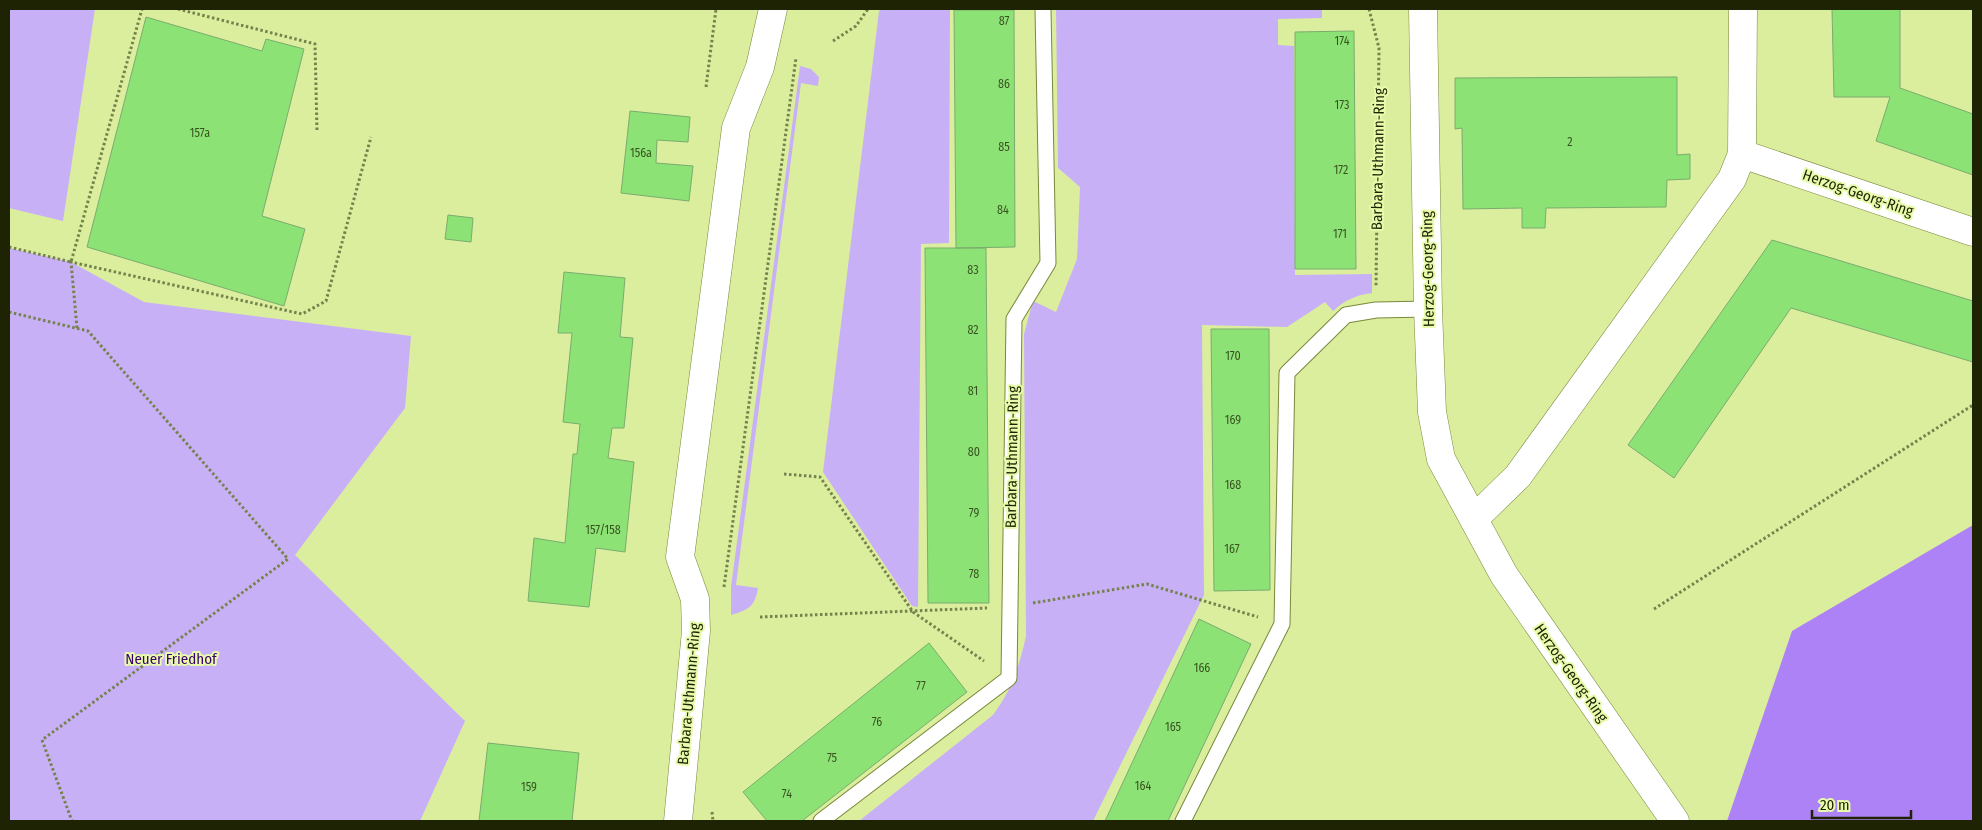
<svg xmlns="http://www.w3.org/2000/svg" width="1982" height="830" font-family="'Fira Sans Condensed',sans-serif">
<rect width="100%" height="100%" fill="#dbee9e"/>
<path fill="#c8b0f7" d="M9,9H95L63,221L9,208Z
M882,9H950L949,243L921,244L918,607L912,606L823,472L879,11Z
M1056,9H1364L1322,10V18L1278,19V45L1294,46L1295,275L1372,274V293C1356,295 1345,300 1333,311L1325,302L1287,327L1202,325L1204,595L1093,821H859L993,715C1012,689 1019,667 1026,636L1024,334L1033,301L1056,312L1077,259L1080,187L1058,168Z
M800,66L811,69L819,77L818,86L801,83L736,585L758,588C755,607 748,610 731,615V587Z
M9,248L71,262L144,302L411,336L405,408L295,555L465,721L420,821H9Z"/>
<path fill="#ad82f6" d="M1973,525V821H1727L1792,631Z"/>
<path fill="#8ce275" stroke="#7aac6d" d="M1832,9H1900V88L1973,114V175L1876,141L1890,97H1834Z
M954,10H1014L1015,247L956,248Z
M146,17L262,51L266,39L304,49L262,216L305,229L284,306L87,247Z
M1354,31L1356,269H1295V32Z
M1677,77V155L1690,154V179L1667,180L1666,207L1546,208L1545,228H1522V208L1463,209L1462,128L1455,129V78Z
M630,111L690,117L688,142L657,140L656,163L693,166L689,201L621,193Z
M448,215L473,218L471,242L445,239Z
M1772,240L1973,301V362L1791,308L1674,478L1628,445Z
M925,248H986L989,603H928Z
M564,272L625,278L620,337L633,338L624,428H612L608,458L634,462L625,552L596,548L589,607L528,601L534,538L565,543L573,454H577L580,424L563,422L572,333H558Z
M1211,329H1269L1270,590L1214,591Z
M1199,619L1251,644L1168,821H1105Z
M929,643L967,692L802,821H767L743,792Z
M488,743L579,753L572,821H479Z"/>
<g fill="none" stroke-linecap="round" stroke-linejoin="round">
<defs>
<path id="lane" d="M821,821L1009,678L1014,319L1048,263L1043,9
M1183,821L1282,624L1287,373L1346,315L1376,310L1428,309"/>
<path id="street" d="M1423,9L1428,309L1432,412L1441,459L1504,575L1675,821
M1742,154L1973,232
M1474,519L1518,476L1732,179L1742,154L1743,9
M678,821L696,631L695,599L680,557L736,128L760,67L773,9"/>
</defs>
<use href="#lane" stroke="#79883b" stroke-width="17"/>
<use href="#street" stroke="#79883b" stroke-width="29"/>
<path stroke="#76824c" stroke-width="3" stroke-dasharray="2.5 2.5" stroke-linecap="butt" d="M178,9L315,44L317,132
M1369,9L1379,48L1376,287
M833,41L856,26L868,9
M706,87L716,9
M9,247L71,262L142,9
M9,312L88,331L288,559L42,740L72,821
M77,328L71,262L302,314L326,301L371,137
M784,474L820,477L913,612L984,661
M724,587L796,58
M1033,603L1147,584L1258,617
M1654,609L1973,405
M760,617L987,608
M712,812L713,821"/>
<use href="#lane" stroke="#fff" stroke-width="15"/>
<use href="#street" stroke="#fff" stroke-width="28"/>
</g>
<g text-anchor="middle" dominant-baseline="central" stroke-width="4" stroke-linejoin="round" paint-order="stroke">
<g font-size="12" fill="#395320">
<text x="1004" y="21">87</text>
<text x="1342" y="41">174</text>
<text x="1004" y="84">86</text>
<text x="1342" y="105">173</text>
<text x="200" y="133">157a</text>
<text x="1570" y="142">2</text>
<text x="1004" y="147">85</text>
<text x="641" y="153">156a</text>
<text x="1341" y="170">172</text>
<text x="1003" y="210">84</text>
<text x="1340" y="234">171</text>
<text x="973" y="270">83</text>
<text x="973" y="330">82</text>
<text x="1233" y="356">170</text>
<text x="973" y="391">81</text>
<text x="1233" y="420">169</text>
<text x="974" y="452">80</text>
<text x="1233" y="485">168</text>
<text x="974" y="513">79</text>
<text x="603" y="530">157/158</text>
<text x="1232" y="549">167</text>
<text x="974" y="574">78</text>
<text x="1202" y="668">166</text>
<text x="921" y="686">77</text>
<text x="877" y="722">76</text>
<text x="1173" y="727">165</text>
<text x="832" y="758">75</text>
<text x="1143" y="786">164</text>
<text x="529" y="787">159</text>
<text x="787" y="794">74</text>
</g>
<g font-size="15" fill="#1d2303" stroke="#e8fbab">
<text transform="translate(1378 159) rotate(-89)">Barbara-Uthmann-Ring</text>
<text transform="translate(1858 193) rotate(19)">Herzog-Georg-Ring</text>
<text transform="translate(1428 269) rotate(-91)">Herzog-Georg-Ring</text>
<text transform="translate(1012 457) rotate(-89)">Barbara-Uthmann-Ring</text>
<text transform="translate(1571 673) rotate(55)">Herzog-Georg-Ring</text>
<text transform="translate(689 694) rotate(-85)">Barbara-Uthmann-Ring</text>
</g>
<g font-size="15" fill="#39006c" stroke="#e8fbab">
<text x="171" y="659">Neuer Friedhof</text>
</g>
</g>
<rect width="1982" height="830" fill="none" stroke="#1d2303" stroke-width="20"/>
<path d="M1812 810v8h99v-8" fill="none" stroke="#1d2303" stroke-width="2.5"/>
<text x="1820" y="810" font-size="15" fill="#1d2303" stroke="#e8fbab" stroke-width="4" paint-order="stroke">20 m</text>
</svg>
